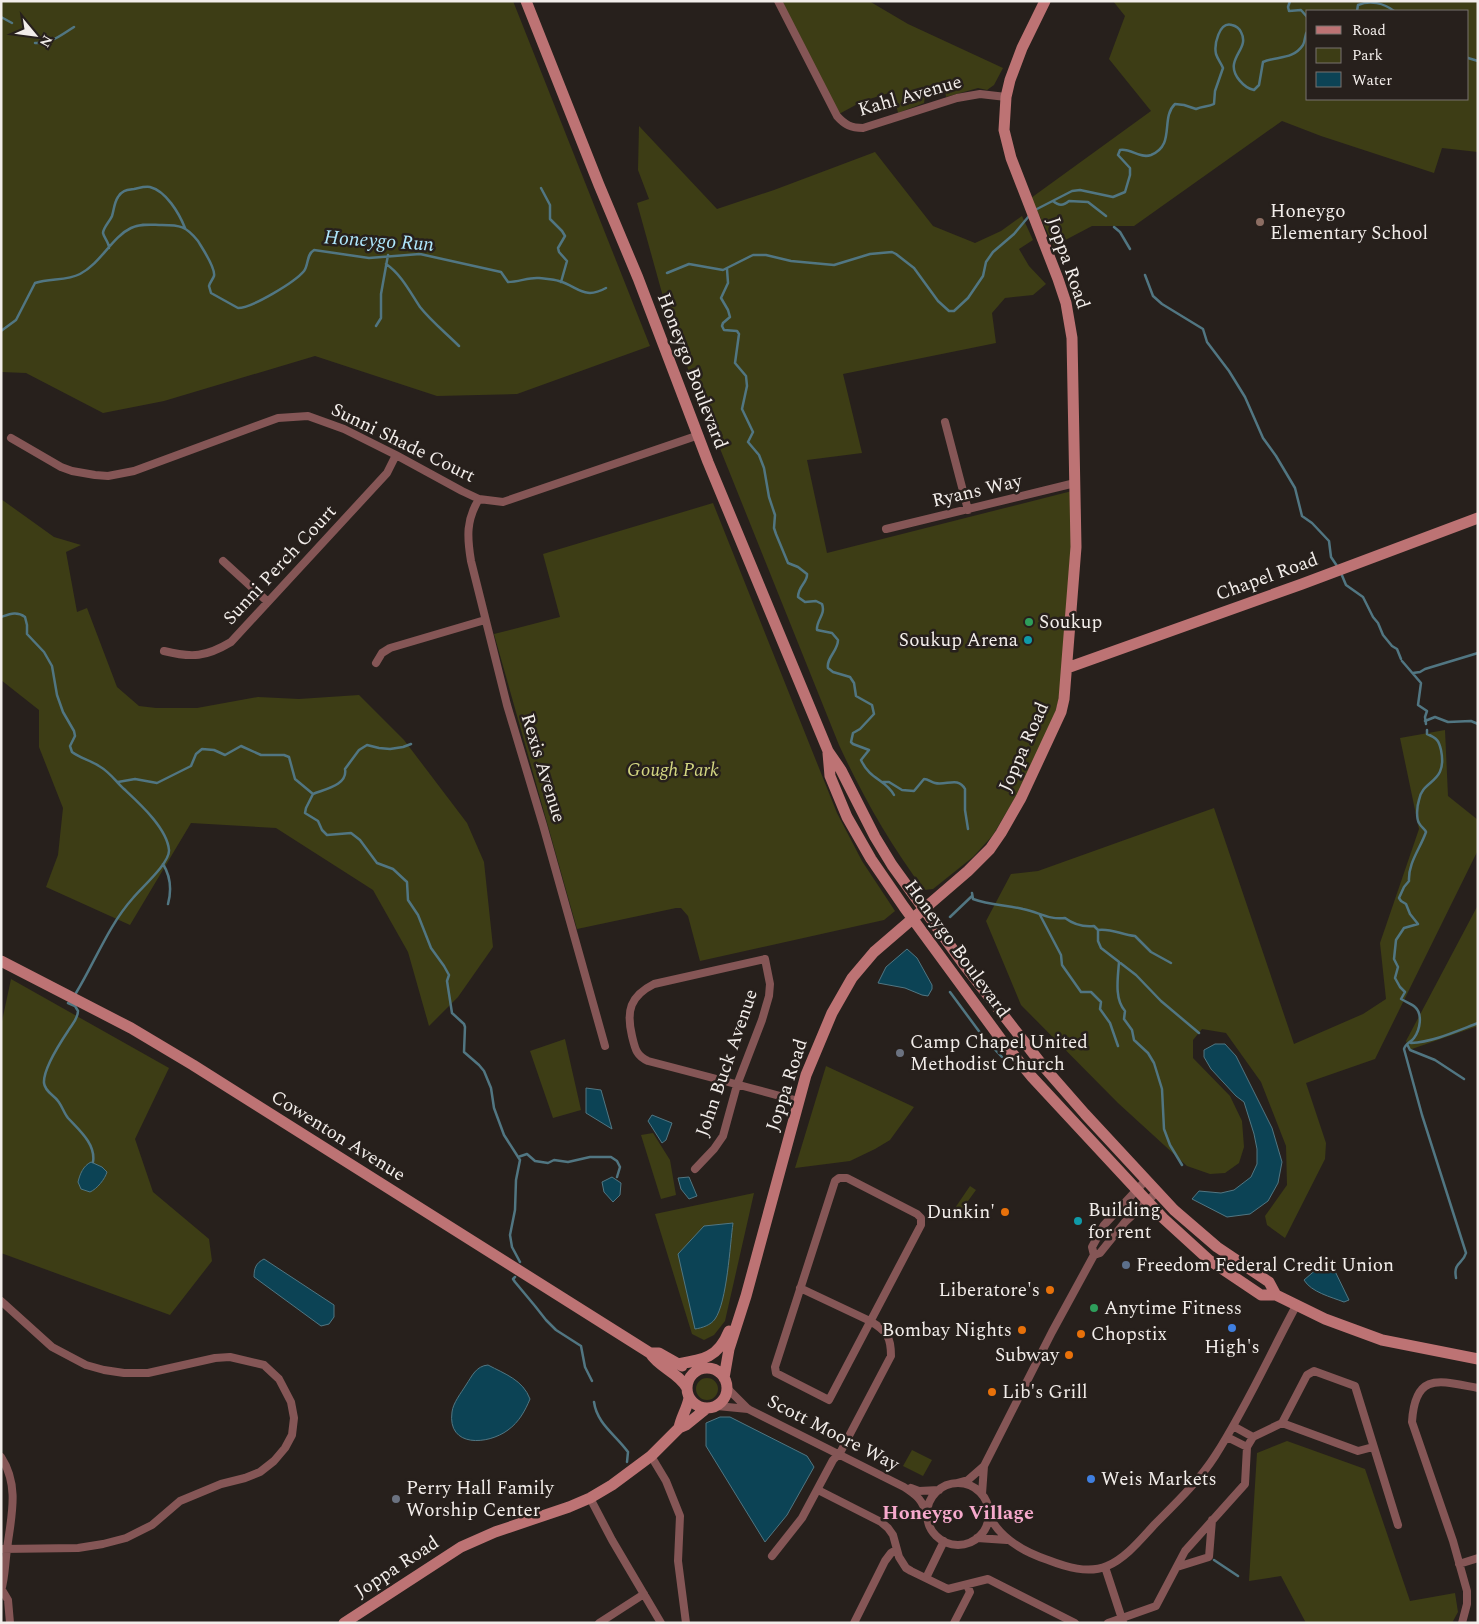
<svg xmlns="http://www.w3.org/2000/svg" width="1479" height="1624" font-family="Spectral,serif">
<rect width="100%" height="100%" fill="#27201c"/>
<path fill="#3d3d15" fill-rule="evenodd" d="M1,1H513L650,346L517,394L437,396L315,356L164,401L103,413L26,373L1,372Z
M782,1H869L908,24L1003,68L994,85L987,90L978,88L946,97L945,88L941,85L925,96L924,103L898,113L895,99L889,93L863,101L839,114Z
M1113,1H1478V152L1442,148L1434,173L1321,136L1282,121L1134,226H1092L1054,246L1031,198L1151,111L1109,59L1125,16ZM1308,11H1468V99H1308Z
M639,126L717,209L774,190L875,152L933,226L975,243L1001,231L1022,216L1033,240L1019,249L1029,266L1046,284L1033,295L1005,298L992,313L996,343L843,374L862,453L807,460L827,553L1072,491L1073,522L1060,692L1055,715L1035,764L993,835L973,857L933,889L924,890C890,844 863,797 839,745L672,329L637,203L649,199L638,170Z
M1,499L54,537L81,545L66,552L77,612L87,608L117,687L139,706L156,708H197L258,697L299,699L359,695L404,740L467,823L484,862L493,947L458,997L429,1026L408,952L373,890L276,828L191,823L130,925L46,887L58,855L63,808L39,747V710L1,680Z
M713,503L837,813L862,861L895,911L884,920L700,961L688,916L681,908H676L577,929L494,634L560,617L543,554Z
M1445,730L1448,796L1478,820V850L1375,1059L1306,1083L1326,1143L1325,1159L1285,1238L1267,1225L1265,1216L1287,1185L1286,1146L1261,1082L1226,1033L1202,1029L1193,1040V1058L1230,1096L1242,1121L1244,1147L1239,1163L1225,1173L1210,1174L1187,1166L1118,1103L1021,1005L986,921L1011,874L1038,871L1214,808L1294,1044L1363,1014L1386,999L1380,943L1419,829L1400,738Z
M1478,905V1026L1409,1050L1406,1041Z
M11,979L169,1068L135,1139L153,1192L209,1239L212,1261L170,1315L1,1253V1026Z
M565,1039L581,1110L553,1118L530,1051Z
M826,1066L914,1107L890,1140L875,1149L850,1161L795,1168Z
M653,1133L670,1160L676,1195L661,1199L641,1135Z
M970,1186L976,1190L960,1212L955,1208Z
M754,1193L725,1321L714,1335L704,1340L692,1334L655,1214Z
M696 1389a11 11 0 1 1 22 0a11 11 0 1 1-22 0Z
M1287,1441L1365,1469L1410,1601L1455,1593L1458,1612L1452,1623H1306L1281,1576L1249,1581L1257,1453Z
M912,1450L932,1460L923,1476L903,1466Z"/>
<path fill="#0c4355" stroke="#517682" d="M907,949L917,958L932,985V989L928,996L922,995L905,988L878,983L886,967Z
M1215,1044H1225L1236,1056L1272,1128L1282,1162L1278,1183L1268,1201L1250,1214L1227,1217L1192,1199L1199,1191L1221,1193L1234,1190L1251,1177L1257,1164V1149L1254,1134L1244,1102L1236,1096L1211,1069L1204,1057V1050Z
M586,1088L601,1090L612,1129L586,1113Z
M652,1115L672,1123L666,1140L662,1143L648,1121Z
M91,1162L102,1167L107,1172C105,1179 97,1189 90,1192L81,1189L78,1182C80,1174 83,1166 91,1162Z
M612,1177L621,1183L620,1195L613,1202L604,1192L602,1182Z
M689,1177L697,1196L689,1199L681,1189L678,1178Z
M733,1223C730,1245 727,1302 715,1319C711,1325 702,1328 695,1329L678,1254L704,1226Z
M264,1259L334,1305V1317L329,1324L321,1326L254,1277C254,1268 256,1263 264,1259Z
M1331,1263L1349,1300L1344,1302C1331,1297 1311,1292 1304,1280L1319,1267Z
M488,1365C505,1374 523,1380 530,1399C525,1411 519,1422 508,1430C488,1445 447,1448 452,1412C453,1403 461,1393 466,1385C472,1376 476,1366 488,1365Z
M720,1417H730L807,1456L814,1467L787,1515L765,1542L706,1446V1423Z"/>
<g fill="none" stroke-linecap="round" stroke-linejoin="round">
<path stroke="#517682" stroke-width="2.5" d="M1290,1L1288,7L1289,11L1301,10L1308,18
M1357,11L1358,5C1370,0 1384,3 1394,11
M1,17L12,23
M35,43C51,44 61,35 74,27
M1468,58L1478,61
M541,188L550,205V219L562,231L565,236L558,248L559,252L567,261L561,282
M1053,201C1059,206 1063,206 1069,201L1088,202L1106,216
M1035,210L1072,191L1080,190L1113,197L1125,192L1130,175V168L1118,155L1120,150C1131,148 1140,159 1151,155C1176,145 1160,118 1175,104L1184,105L1196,109C1203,106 1208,107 1214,104L1215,91L1223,68C1221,63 1218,60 1216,54C1214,45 1219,21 1232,25C1236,26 1239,28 1241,32C1248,45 1236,52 1234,64C1232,75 1244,88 1254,90L1259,85L1263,62C1277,56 1293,60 1303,45C1306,39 1304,35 1308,30
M1114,227L1120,232L1130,249
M109,248C109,242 104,238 103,233C103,228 110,221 112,216C114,210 114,203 118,197C122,190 127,190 134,189C139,188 145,186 150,187C166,191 179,213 185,228
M386,264C401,274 410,292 420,307C431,321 446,333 459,346
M727,269L728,283L721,298L728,310L730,317L723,323L722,326L724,330L737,331L739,334L735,363L746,376L747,386L742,409L753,432L748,442L759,455L764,468L769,497L775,515L774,528L776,534L788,563L798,567L807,574C808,582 798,586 798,597L805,602L816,601L822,604C826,615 816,620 817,630L832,633L838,640C838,651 826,658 828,668L833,672L850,677L854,683L856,696L872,705L874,714L860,729L853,733L851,742L853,744L869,750L861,760C870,780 885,779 894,795
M667,273L689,264L723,270L753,255H766L791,261L834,265L870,254L892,252L896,254L914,268L938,301L949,311H954L968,298L983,276L986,262L993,252L1014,234L1029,216
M1145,275L1153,296L1162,304L1203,329L1207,342L1229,371L1245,397L1263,438L1276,456L1295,488L1302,516L1312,523L1329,541L1331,557L1337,566
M376,326L381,318V294L388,255
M1,331L16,320L35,283C50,278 67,281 80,274C101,263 112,237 131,228C141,223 152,225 162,225C180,225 186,226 198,241C202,248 216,268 214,276C213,279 210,282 209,286L211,293L238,308C252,308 295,282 304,271C309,264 306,255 314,250L369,258L420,254L501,272L508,282C519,282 529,277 539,278C546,279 553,279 559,281C579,287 584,300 606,288
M1341,573L1346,585L1363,597L1373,617L1378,623L1383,635L1392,646L1397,649L1401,659
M1,617C10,614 17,611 25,617L27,625V634L44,652L52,666L57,695L63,712L74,731L75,736L70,746L72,752C80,758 90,760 99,766C111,773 115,781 124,789C139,803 167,828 169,850C170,863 141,888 133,898C108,926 95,962 76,993
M1402,661L1421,683L1418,705L1427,711L1425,717L1426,724
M1413,673L1420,672L1425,669L1478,653
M1425,721L1435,717L1448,722L1471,721L1478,724
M1427,730V734C1437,738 1439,741 1441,750C1448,784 1422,779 1419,800C1417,806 1416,818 1419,823C1421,827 1425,829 1426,832C1420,849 1408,863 1409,881L1404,887L1399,898L1401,901L1406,904L1410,914L1418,924L1404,928L1396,940L1394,959L1398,967L1395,978L1400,987L1405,992L1401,999C1406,1002 1412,1004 1415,1007C1423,1014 1420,1030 1414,1038C1411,1042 1405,1044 1404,1049L1422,1115L1466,1253C1463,1264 1453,1262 1456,1278
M411,744L403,747L390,749L379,748L367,745L359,750L345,769C348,785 325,789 313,794L306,808L305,813L318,821L322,830L327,835L351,833L360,840L377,863L393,869L407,882L408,900L418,915L431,948L444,966L449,975L447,981L452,1013L464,1024L465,1027L464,1052L479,1065L484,1071L491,1088L494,1108L504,1135L520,1160L516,1180L515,1210L510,1235L512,1247L520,1262
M118,782L135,779L157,783L191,766L196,754L202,749L214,750L225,755L241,746L261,755H284L289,757L295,779L313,794
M883,782H889L902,790L914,791L924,779C928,779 931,782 935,783C946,786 958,776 965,789V810L968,829
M163,864C171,877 172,889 168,904
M972,893L973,899C989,905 1006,905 1023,909C1039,912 1048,920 1065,918C1073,924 1084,927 1094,926L1098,930C1111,928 1122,935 1135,936L1151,952L1171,963
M1040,915L1061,955L1062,965L1081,992H1091L1101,1002L1100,1009L1110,1023L1118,1046
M950,917L972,896
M1098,931V941L1101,948L1136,975L1161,1001L1199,1033
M1119,962C1118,977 1114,999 1125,1011L1124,1019L1132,1030L1134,1040L1148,1053L1154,1063L1162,1089L1164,1129L1170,1145L1182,1165
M950,992L984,1038L1002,1057
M68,1003L75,1006L78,1011C78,1019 72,1024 68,1031C60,1043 43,1069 44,1083C45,1092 54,1095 58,1101C62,1106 64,1113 68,1118C79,1130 96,1144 93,1162
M1411,1043C1433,1042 1457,1031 1478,1023
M1407,1044L1410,1050L1435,1060L1464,1079
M518,1157L527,1154L535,1161L548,1163L554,1160L568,1162L590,1157H611L617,1161L620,1167L617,1177
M515,1277L513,1279L515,1282L535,1306L546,1320L556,1330L581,1346L585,1367L592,1381
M594,1402C597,1424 616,1435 628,1452L627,1462
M1214,1560L1238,1576"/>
<path stroke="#855656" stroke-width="8" d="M778,1L837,116C845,125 851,128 863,128L957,98L980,94L1006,97
M945,422L968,510
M11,438L61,467L72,471L95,475L108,476L134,471L278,418L308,416L344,429L396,455L462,491L479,499L503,502L699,435
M479,499C466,520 467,537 471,561L507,705L543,825L605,1046
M886,529L1075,483
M223,561L268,602
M164,651C192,658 206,657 231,642L387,473L396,455
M376,663L382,653L390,648L485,620
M695,1169L714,1149L723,1136L737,1085L762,1020L769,996L770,984L765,959L654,984C630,996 626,1011 632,1036C635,1048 636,1056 648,1061C698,1074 748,1087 798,1101
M839,1178H847L917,1214L921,1218V1225L829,1400L776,1373L775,1367L835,1181Z
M1094,1255L1092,1247L1104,1225L1146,1180
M1,1301L52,1347L86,1365L104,1370L124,1373H148L215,1358L230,1357L264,1365L279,1379L291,1402L294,1418L292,1435L285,1448L274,1461L260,1472L245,1478L221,1484L180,1501L152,1525L126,1538L103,1544L78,1548L1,1549
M727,1388L748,1409L904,1487C918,1496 922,1500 927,1515
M717,1406L748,1409
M1282,1423L1358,1451L1373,1447
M1233,1426L1253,1437
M1227,1437L1247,1447
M651,1456L666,1481L680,1516L678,1561L686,1623
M1,1457C20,1486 11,1517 7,1549C5,1563 5,1578 1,1591
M957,1483L968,1480L984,1466L1052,1332L1094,1255L1100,1253L1125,1222L1157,1192
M927 1514a31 31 0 1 1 62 0a31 31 0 1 1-62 0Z
M911,1488L919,1491L939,1490
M818,1490L881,1522L888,1528L893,1535L899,1557L906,1568L911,1571L948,1589L988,1579L1075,1623
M982,1494L984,1466
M590,1498L612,1540L661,1623
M989,1516C1001,1539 1024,1552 1048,1560C1066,1567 1088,1574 1107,1566C1126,1558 1141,1539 1155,1524C1176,1503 1199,1481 1215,1456C1246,1408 1269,1356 1296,1306
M977,1538L1007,1540
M772,1556L802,1518L833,1460L840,1453L891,1356C891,1337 887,1331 870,1321L800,1288
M1459,1564L1478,1558
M1105,1567L1123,1622
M1177,1567L1209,1557L1212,1520
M926,1578L944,1541
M2,1590L8,1600L10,1623
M599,1623L644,1594
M854,1623L885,1561L891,1553L896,1550
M954,1623L970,1592L967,1585
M1108,1623L1156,1606L1185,1551L1245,1484L1247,1447L1253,1437L1282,1423L1307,1375L1314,1371L1355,1386L1398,1525
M1462,1623L1467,1604V1591L1453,1541L1412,1422C1415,1371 1440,1381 1478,1388"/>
<path stroke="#bd7374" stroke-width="11" d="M526,1L599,185L638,278L708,462L828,751L841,770L875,837L892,865L962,962L1043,1066L1085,1114L1174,1210L1217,1247L1269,1282L1276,1295
M1067,668L1302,584L1478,518
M828,753L830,776L847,817L871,859L904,907L1003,1042L1032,1077L1163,1218L1209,1260L1261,1295H1276L1325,1319L1382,1340L1478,1359
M1,961L131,1028L193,1065L650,1353C659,1368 678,1372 687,1388
M650,1353H659L682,1366
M677,1364C703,1360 718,1358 729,1331
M687 1388a20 20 0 1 1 40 0a20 20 0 1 1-40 0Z
M724,1378L729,1349L746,1296L806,1075L832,1013L852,978L874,952L968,871L990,849L1001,833L1021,798L1061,712L1064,699L1076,547L1072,338L1066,303L1058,279L1011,158L1004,130L1006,97L1010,80L1022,48L1045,1
M679,1428C681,1417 687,1409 689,1398
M344,1623L461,1547L495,1532L569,1507L590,1498L612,1485L651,1456L679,1428L686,1425L707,1408"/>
</g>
<circle fill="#8d6e63" stroke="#27201c" stroke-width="2" cx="1260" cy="222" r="5"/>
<g fill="#2e9e5b" stroke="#27201c" stroke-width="2">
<circle cx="1029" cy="622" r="5"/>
<circle cx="1094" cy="1308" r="5"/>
</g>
<g fill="#0f9aa8" stroke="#27201c" stroke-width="2">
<circle cx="1028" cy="640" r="5"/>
<circle cx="1078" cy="1221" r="5"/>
</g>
<g fill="#6b7280" stroke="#27201c" stroke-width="2">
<circle cx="900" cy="1053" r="5"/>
<circle cx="396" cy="1499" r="5"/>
</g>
<g fill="#e8710a" stroke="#27201c" stroke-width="2">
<circle cx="1005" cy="1212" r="5"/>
<circle cx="1050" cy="1290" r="5"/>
<circle cx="1022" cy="1330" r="5"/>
<circle cx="1081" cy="1334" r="5"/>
<circle cx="1069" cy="1355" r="5"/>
<circle cx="992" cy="1392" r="5"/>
</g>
<circle fill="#5c6f8a" stroke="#27201c" stroke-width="2" cx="1126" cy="1265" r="5"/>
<g fill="#3f7fe0" stroke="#27201c" stroke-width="2">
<circle cx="1232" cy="1328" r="5"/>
<circle cx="1091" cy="1479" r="5"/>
</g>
<g text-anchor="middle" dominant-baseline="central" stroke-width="5" stroke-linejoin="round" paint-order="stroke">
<g font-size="19" fill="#f2edea" stroke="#27201c">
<text transform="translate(910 96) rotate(-16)">Kahl Avenue</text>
<text transform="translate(1068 263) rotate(71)">Joppa Road</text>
<text transform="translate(692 371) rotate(69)">Honeygo Boulevard</text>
<text transform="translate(403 443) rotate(26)">Sunni Shade Court</text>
<text transform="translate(977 491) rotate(-13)">Ryans Way</text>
<text transform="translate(280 565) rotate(-47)">Sunni Perch Court</text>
<text transform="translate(1267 577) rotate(-20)">Chapel Road</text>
<text transform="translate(1024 747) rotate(-66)">Joppa Road</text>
<text transform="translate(543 768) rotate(73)">Rexis Avenue</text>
<text transform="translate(957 949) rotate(54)">Honeygo Boulevard</text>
<text transform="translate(727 1063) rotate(-71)">John Buck Avenue</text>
<text transform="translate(787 1085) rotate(-72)">Joppa Road</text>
<text transform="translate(338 1136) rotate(32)">Cowenton Avenue</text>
<text transform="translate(833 1433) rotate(27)">Scott Moore Way</text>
<text transform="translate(397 1567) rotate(-33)">Joppa Road</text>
</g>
<g font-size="19" fill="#f2edea" stroke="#27201c" text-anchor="start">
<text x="1270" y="211">Honeygo<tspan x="1270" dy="22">Elementary School</tspan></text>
<text x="1039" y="622">Soukup</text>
<text x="1018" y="640" text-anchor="end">Soukup Arena</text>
<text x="910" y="1042">Camp Chapel United<tspan x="910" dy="22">Methodist Church</tspan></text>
<text x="1088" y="1210">Building<tspan x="1088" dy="22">for rent</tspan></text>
<text x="995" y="1212" text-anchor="end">Dunkin'</text>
<text x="1136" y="1265">Freedom Federal Credit Union</text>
<text x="1040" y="1290" text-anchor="end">Liberatore's</text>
<text x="1104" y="1308">Anytime Fitness</text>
<text x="1012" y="1330" text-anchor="end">Bombay Nights</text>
<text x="1091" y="1334">Chopstix</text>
<text x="1232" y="1347" text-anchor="middle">High's</text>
<text x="1059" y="1355" text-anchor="end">Subway</text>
<text x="1002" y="1392">Lib's Grill</text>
<text x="1101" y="1479">Weis Markets</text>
<text x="406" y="1488">Perry Hall Family<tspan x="406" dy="22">Worship Center</tspan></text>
</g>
<g font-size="19" font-style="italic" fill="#d3d682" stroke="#27201c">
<text x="673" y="770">Gough Park</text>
</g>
<g font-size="20" font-style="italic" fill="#afe7fd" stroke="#27201c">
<text transform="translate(379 241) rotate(4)">Honeygo Run</text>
</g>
<g font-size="20" font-weight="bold" fill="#f6a9cc" stroke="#27201c">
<text x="958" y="1513">Honeygo Village</text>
</g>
</g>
<rect width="1479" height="1624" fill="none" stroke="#f2edea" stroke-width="5"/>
<rect x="1306" y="10" width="162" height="90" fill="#27201c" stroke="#78726e"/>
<rect x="1316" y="26" width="25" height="8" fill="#bd7374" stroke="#78726e"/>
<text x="1352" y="35" font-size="15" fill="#f2edea">Road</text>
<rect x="1316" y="48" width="25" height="15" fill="#3d3d15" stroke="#78726e"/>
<text x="1352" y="60" font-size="15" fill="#f2edea">Park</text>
<rect x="1316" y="72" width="25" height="15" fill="#0c4355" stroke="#78726e"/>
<text x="1352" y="85" font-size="15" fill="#f2edea">Water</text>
<g transform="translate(35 35) rotate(119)" stroke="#27201c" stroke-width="4" paint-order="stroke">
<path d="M0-4L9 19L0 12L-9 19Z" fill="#f2edea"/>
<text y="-8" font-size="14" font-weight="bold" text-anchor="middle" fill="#f2edea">N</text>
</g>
</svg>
